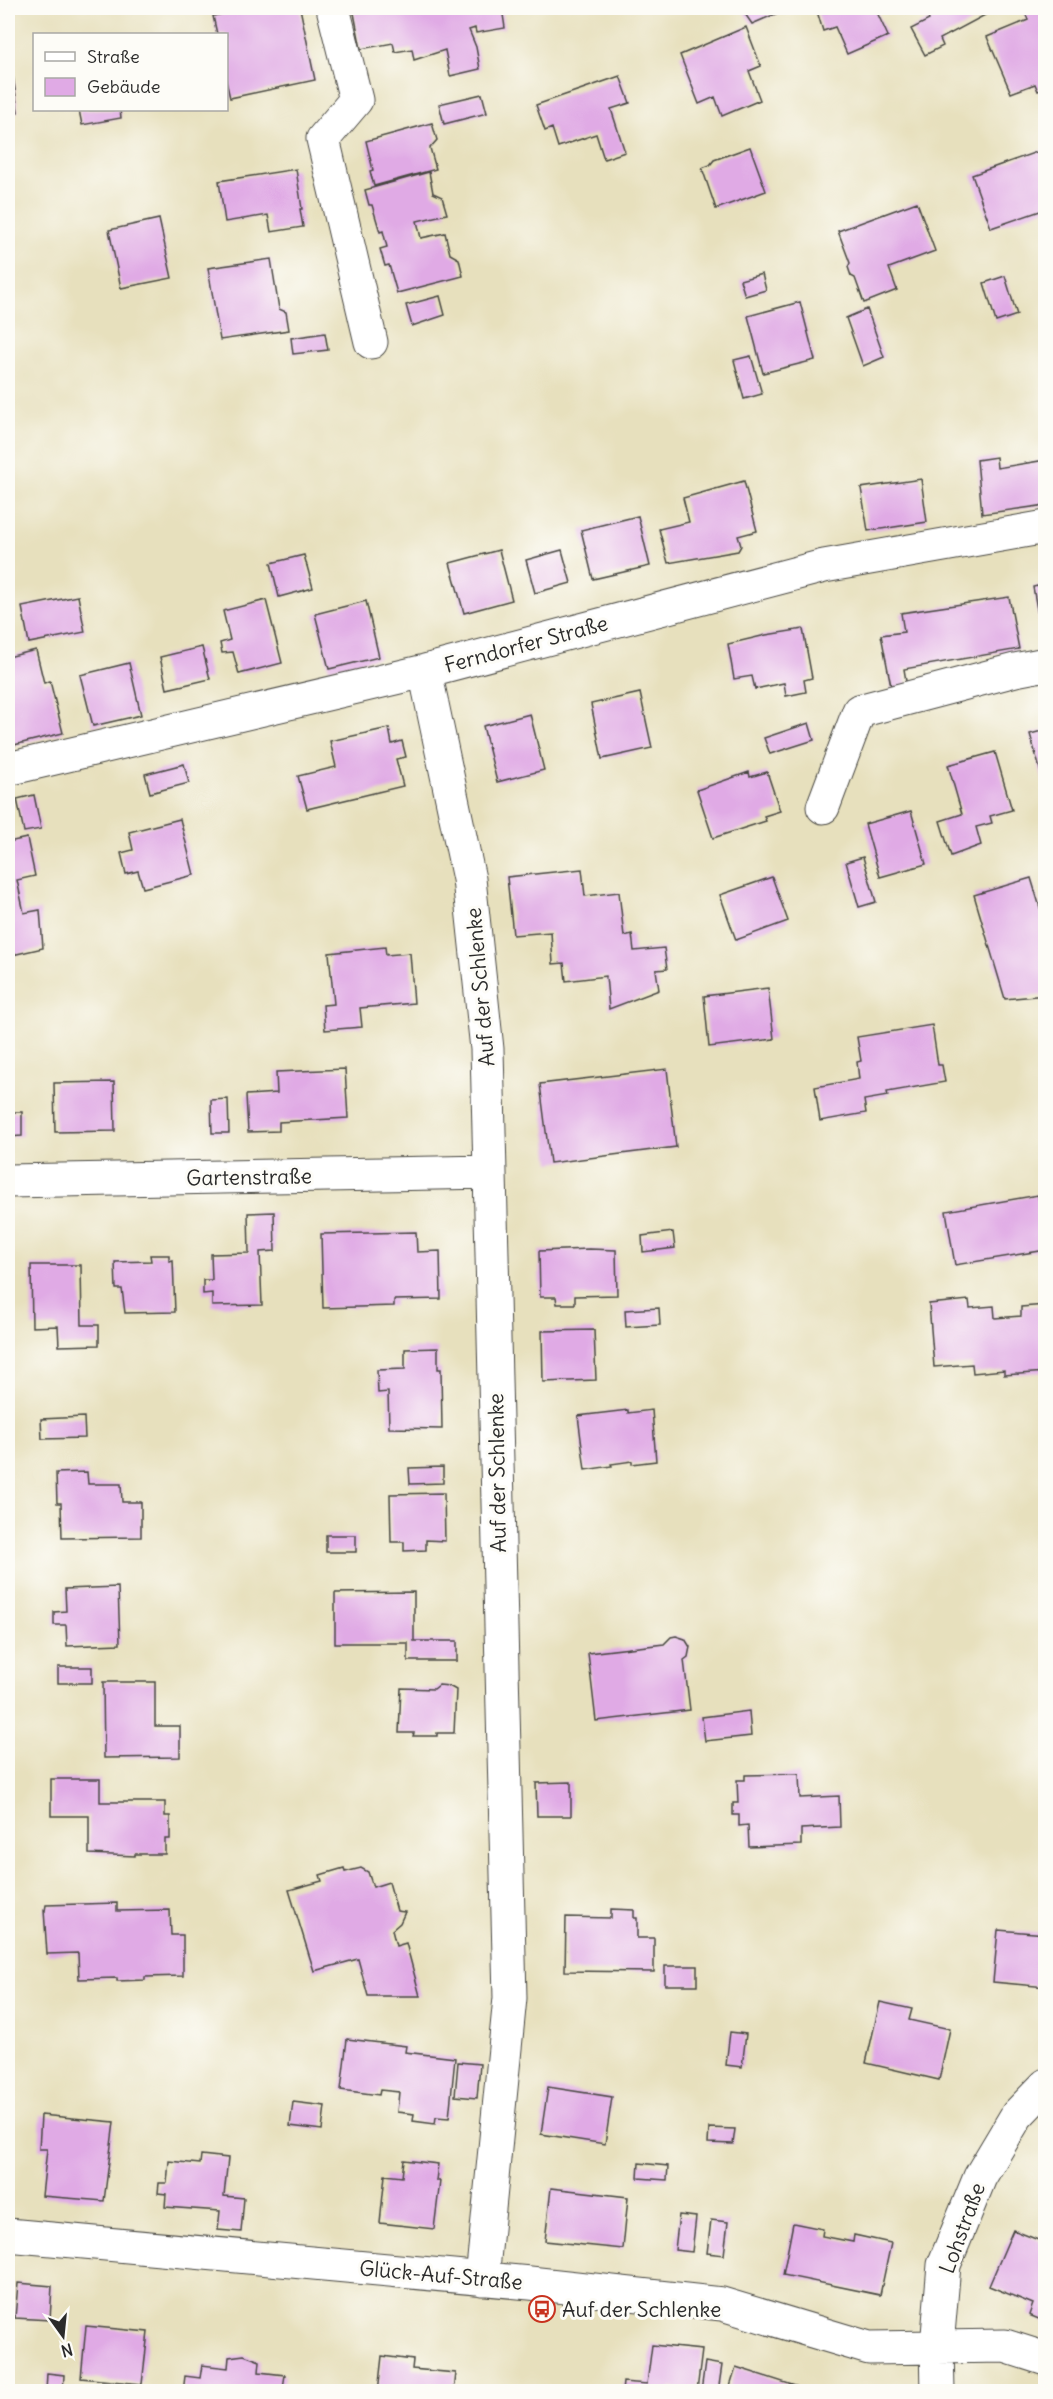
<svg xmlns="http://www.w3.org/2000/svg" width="1053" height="2399" font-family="Delius,sans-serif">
<rect width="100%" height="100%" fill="#fdfcf7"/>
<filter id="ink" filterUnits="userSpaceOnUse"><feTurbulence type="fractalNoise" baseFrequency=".0167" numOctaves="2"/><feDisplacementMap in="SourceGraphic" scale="12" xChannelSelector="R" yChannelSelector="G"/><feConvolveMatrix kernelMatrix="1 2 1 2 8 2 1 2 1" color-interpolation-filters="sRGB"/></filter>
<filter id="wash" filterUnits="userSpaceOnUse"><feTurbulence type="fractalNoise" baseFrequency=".008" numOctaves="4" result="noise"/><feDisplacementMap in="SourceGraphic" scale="24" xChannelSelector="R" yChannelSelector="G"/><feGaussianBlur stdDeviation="1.35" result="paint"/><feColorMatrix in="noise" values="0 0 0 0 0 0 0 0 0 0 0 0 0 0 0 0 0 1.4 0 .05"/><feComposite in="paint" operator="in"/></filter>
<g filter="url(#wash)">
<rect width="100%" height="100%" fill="#e7e0bd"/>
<g id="blocks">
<path fill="#e0aae5" d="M253,8H300L315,80L230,98L226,81V34H217L213,16Z
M353,8H502L505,28L476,33L475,28L469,30L476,47L480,69L450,76L445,50L414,60L412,49L395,52L393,43L361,49Z
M741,8H778L780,12L752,24Z
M816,8H875L888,36L847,54L835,27L823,31Z
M923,8H983L987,14L940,39L943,46L925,55L911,29L929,20Z
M1023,8H1046V88L1038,91L1035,84L1011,93L987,37L1028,20Z
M746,27L761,66L749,71L760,100L722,116L715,97L699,104L680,55Z
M8,53H10L18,112L8,114Z
M620,76L630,103L611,109L625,152L604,159L596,134L558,147L552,128L545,131L536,105Z
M482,94L487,113L444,124L439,104Z
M79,110H120L121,118L82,125Z
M432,123L437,140L430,148L436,169L374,186L370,171L373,170L366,141Z
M750,147L766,191L716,209L702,168L710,165L714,160Z
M1045,149L1046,209L991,228L972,175Z
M296,169L302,209H300L303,227L271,232L268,215L225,222L219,181Z
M429,172L433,193L442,197L447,214L417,221L421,238L445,233L450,254L459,259L463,276L397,293L389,265L385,266L380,249L387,247L383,231L380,232L372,205H369L365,190Z
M917,202L935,251L889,268L897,290L864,303L855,278L851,276L848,267L850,263L838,231Z
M159,219L172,278L121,288L109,230Z
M271,259L279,309L286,312L289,330L220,340L208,268Z
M762,274L766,290L745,296L740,280Z
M1005,276L1017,315L996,322L984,283Z
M440,296L445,315L412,326L406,305Z
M800,302L815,360L763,373L748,316Z
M867,309L884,357L863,366L846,318Z
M325,333L328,350L293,354L291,338Z
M751,356L762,394L744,399L734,360Z
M996,457L997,468L1046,460V505L982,514L977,460Z
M921,479L927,522L868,531L861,488Z
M744,481L757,531L738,536L741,546L738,551L668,563L659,529L689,522L683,498Z
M638,516L650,566L593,579L581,530Z
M499,550L512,600L464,613L450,563Z
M562,550L571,583L535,593L526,560Z
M304,555L313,588L279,597L271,563Z
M1046,584V648H1044L1033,587Z
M78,596L85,632L29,643L22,607Z
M1009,597L1019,649L904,669L907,687L892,691L881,635L904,632L901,613Z
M266,600L282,663L239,674L233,652L222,653L220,643L230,640L223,611Z
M366,601L379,657L329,669L315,614Z
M803,629L812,678L804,680L806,692L786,696L784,683L755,689L752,676L734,679L728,644L766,635Z
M202,647L210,679L167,689L160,657Z
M36,650L44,683L50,681L63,733L14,745L10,726L8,727V657Z
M129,663L141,715L93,726L80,675Z
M640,693L652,748L602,759L591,704Z
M530,714L544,770L497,782L483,726Z
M809,723L814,740L770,754L764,738Z
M389,728L392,744L402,741L406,757L396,759L403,786L307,809L298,776L336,767L330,741Z
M1046,730V787H1045L1030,734Z
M995,752L1012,810L990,816L992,823L976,827L981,845L951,856L940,821L962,814L948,765Z
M184,764L189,783L150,793L145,774Z
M749,772L750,777L767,772L780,811L764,816L766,821L713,838L697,790Z
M34,795L41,829L24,832L17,799Z
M911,811L926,864L880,877L865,824Z
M180,819L194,875L143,888L138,871L126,874L121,853L133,850L129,832Z
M27,838L35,876L17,880L24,913L40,910L43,948L8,956V842Z
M863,857L876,902L859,907L846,862Z
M582,869L585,896L619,892L624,936L632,934L634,951L664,948L667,969L656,970L659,990L609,1009L606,976L566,981L564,963L553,964L551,932L513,935L507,877Z
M772,877L788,921L736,940L720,895Z
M1031,878L1046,927V995L1005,999L974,895Z
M385,947L386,955L410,953L414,1003L360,1008L362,1027L325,1030L323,1005L334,1004L329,953Z
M768,988L774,1039L709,1047L704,996Z
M932,1025L938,1065H942L945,1082L887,1092L888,1096L864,1100L866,1113L820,1121L815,1087L859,1079L857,1062L861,1061L857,1037Z
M345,1069L348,1118L279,1122V1131L248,1132L246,1095L277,1093L276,1072Z
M667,1069L676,1147L550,1163L540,1084Z
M1042,1074H1046V1143H1041Z
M114,1082L115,1131L55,1132L54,1083Z
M228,1099L229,1133H212L211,1100Z
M8,1112H22V1136L8,1137Z
M1038,1195L1040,1209L1046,1208V1250L955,1265L946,1211Z
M274,1212L275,1251L260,1252L262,1305L212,1306V1293L203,1294V1280H212L211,1254L249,1253L248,1213Z
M416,1232L417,1252L440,1251L441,1299L394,1300V1306L323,1308L321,1234Z
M673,1232L675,1248L643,1252L642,1236Z
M589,1249L616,1250L617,1295L575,1296V1304H557L556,1297H540L539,1251Z
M150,1255H169V1261L173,1260L175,1312L125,1313L122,1289H116L115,1262L151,1261Z
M31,1265H81L82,1325H99V1345L59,1346L58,1326L32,1327Z
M969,1300L970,1308L994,1306L995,1318L1021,1316V1307L1046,1305V1372L1004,1375V1370L973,1373L972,1364L934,1367L929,1304Z
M659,1308L660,1325L626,1327L625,1310Z
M594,1330L596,1380L543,1382L542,1331Z
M438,1348V1369H441L442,1429L389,1428L388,1392L378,1393L377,1370L405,1369V1349Z
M628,1410V1413L652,1410L656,1461L632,1464V1461L611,1464L612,1466L585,1470L578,1416Z
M84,1417L85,1438L42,1439L41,1419Z
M443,1467V1483L410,1484L409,1468Z
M87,1472L88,1484H121L122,1502H141V1537L62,1538L61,1503H57L56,1473Z
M444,1493L445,1541L426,1540V1550L404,1551V1542H391L390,1494Z
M326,1535H356V1552H326Z
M118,1587L120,1644L67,1646L66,1625H54V1612L66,1611L65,1589Z
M414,1592V1641H457V1661H408V1643H335V1593Z
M676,1636L685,1639L690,1647L688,1657L684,1660L690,1710L596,1721L588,1653L664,1644L671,1637Z
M58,1667H92V1683H58Z
M103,1682H155V1726H180V1757L104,1758Z
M439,1685L449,1686L456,1690L454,1733H437V1736H413L414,1733H399L401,1688L434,1689Z
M749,1711L751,1736L705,1741L702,1717Z
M799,1774L800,1798L839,1796L840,1827L801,1829V1845L749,1847L748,1825L739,1826V1815H733V1803H738L737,1780H745V1775Z
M51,1779H100V1802H165V1816H170V1839H165V1854H135V1856L89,1854V1816H51Z
M571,1782V1816H537L536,1783Z
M344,1868L345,1872L361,1868L368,1872L373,1887L389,1882L397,1911L405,1912L400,1923L392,1930L396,1946L406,1943L420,1996H368L358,1959L314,1971L289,1890L322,1881L320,1875Z
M117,1903V1911L170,1910L171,1935H183V1976L145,1977V1980L117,1981V1978L79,1979L78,1953L47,1954L44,1910L45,1911L46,1905Z
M611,1909L634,1910V1918H637V1938H654V1972L565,1971L566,1917L611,1918Z
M998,1930L1046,1934V1987L993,1982Z
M665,1966H697V1985H665Z
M880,2002L912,2009L909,2020L950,2029L939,2080L866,2063Z
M730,2032L746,2034L742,2067L726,2065Z
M347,2039L406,2046L405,2052L455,2058L449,2118L436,2117L435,2124L413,2121L414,2114L397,2112L399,2092L380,2090L379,2095L341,2090Z
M458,2062L480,2064L477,2098L455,2096Z
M548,2087L612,2097L605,2144L541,2134Z
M293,2102L325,2106L322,2130L290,2126Z
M41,2115L114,2122L104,2201L42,2196L47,2149H39Z
M709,2128L735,2129L733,2144L708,2143Z
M201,2155L228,2158L224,2196L244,2198L241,2232L218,2230L220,2211L165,2207L166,2194L158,2193L159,2183H167L169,2161L200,2164Z
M404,2160L438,2164L436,2181H440L434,2229L380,2223L385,2175L402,2177Z
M639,2163L668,2166L667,2180L638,2178Z
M551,2188L628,2197L623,2249L545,2241Z
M679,2215L696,2217L692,2252L675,2250Z
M711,2220L728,2222L724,2255L707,2253Z
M793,2223L823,2229L822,2236L853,2242L854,2235L891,2243L880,2295L783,2275Z
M1013,2230L1046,2243V2322L1029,2315L1033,2304L989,2286Z
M18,2283L52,2286L50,2320L15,2318Z
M86,2326L148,2332L142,2384L81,2378Z
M652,2345L702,2350L697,2391L670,2388V2392H622L623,2382L647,2384Z
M244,2355L260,2361L259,2372L285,2375L283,2388L302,2392H183L185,2376L200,2378L202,2365L228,2368L229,2357Z
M382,2356L413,2360L412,2369L456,2373L454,2392H378Z
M705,2362L722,2365L718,2392H701Z
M736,2367L811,2391V2392H728Z
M47,2373L64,2375L63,2392H46Z"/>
</g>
</g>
<g filter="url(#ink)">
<use href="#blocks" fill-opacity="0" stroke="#474641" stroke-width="1.5"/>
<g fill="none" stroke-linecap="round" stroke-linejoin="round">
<defs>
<path id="minor" d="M333,8L356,100L323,139L371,342
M425,671L469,879L487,1049L510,1998L482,2279
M8,769L425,671L824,566L1046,527
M823,807L859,711L1015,670L1046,664
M8,1181L490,1172
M8,2235L530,2283L722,2304L869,2348L1005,2346L1046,2359
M938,2392L937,2346L944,2265L980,2177L1017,2115L1046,2085"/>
</defs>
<use href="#minor" stroke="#474641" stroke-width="35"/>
<use href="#minor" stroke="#fff" stroke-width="33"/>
</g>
</g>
<defs>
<symbol id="bus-ring" viewBox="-11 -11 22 22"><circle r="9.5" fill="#fdfcf7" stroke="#c8321e" stroke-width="1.5"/><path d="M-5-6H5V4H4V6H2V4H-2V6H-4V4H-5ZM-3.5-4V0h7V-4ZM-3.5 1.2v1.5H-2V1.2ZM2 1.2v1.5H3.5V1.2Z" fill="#c8321e"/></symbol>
</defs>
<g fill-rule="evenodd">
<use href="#bus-ring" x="527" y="2294" width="30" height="30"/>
</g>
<g text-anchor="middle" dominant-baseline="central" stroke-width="6" stroke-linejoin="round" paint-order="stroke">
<g font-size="21" fill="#2b2b2b" stroke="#fdfcf7">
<text transform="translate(526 644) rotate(-15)">Ferndorfer Straße</text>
<text transform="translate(480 987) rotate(-95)">Auf der Schlenke</text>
<text transform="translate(249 1177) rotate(-1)">Gartenstraße</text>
<text transform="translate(497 1473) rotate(-91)">Auf der Schlenke</text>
<text transform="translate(962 2228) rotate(-70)">Lohstraße</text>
<text transform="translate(441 2275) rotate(5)">Glück-Auf-Straße</text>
</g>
<g font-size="21" fill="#2b2b2b" stroke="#fdfcf7" text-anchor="start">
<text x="562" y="2309">Auf der Schlenke</text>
</g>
</g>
<rect width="1053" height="2399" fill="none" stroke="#fdfcf7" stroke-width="30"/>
<rect x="33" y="33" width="195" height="78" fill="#fdfcf7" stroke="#a9a8a5" stroke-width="1.5"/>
<rect x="45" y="52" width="30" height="9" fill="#ffffff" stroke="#a9a8a5" stroke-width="1.5"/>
<text x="87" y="63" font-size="18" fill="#2b2b2b">Straße</text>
<rect x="45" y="78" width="30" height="18" fill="#e0aae5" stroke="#a9a8a5" stroke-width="1.5"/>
<text x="87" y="93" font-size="18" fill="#2b2b2b">Gebäude</text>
<g transform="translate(63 2336) rotate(165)" stroke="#fdfcf7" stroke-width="4.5" paint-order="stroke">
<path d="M0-4.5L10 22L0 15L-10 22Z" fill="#2b2b2b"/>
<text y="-9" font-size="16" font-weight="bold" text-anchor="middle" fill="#2b2b2b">N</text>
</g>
</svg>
